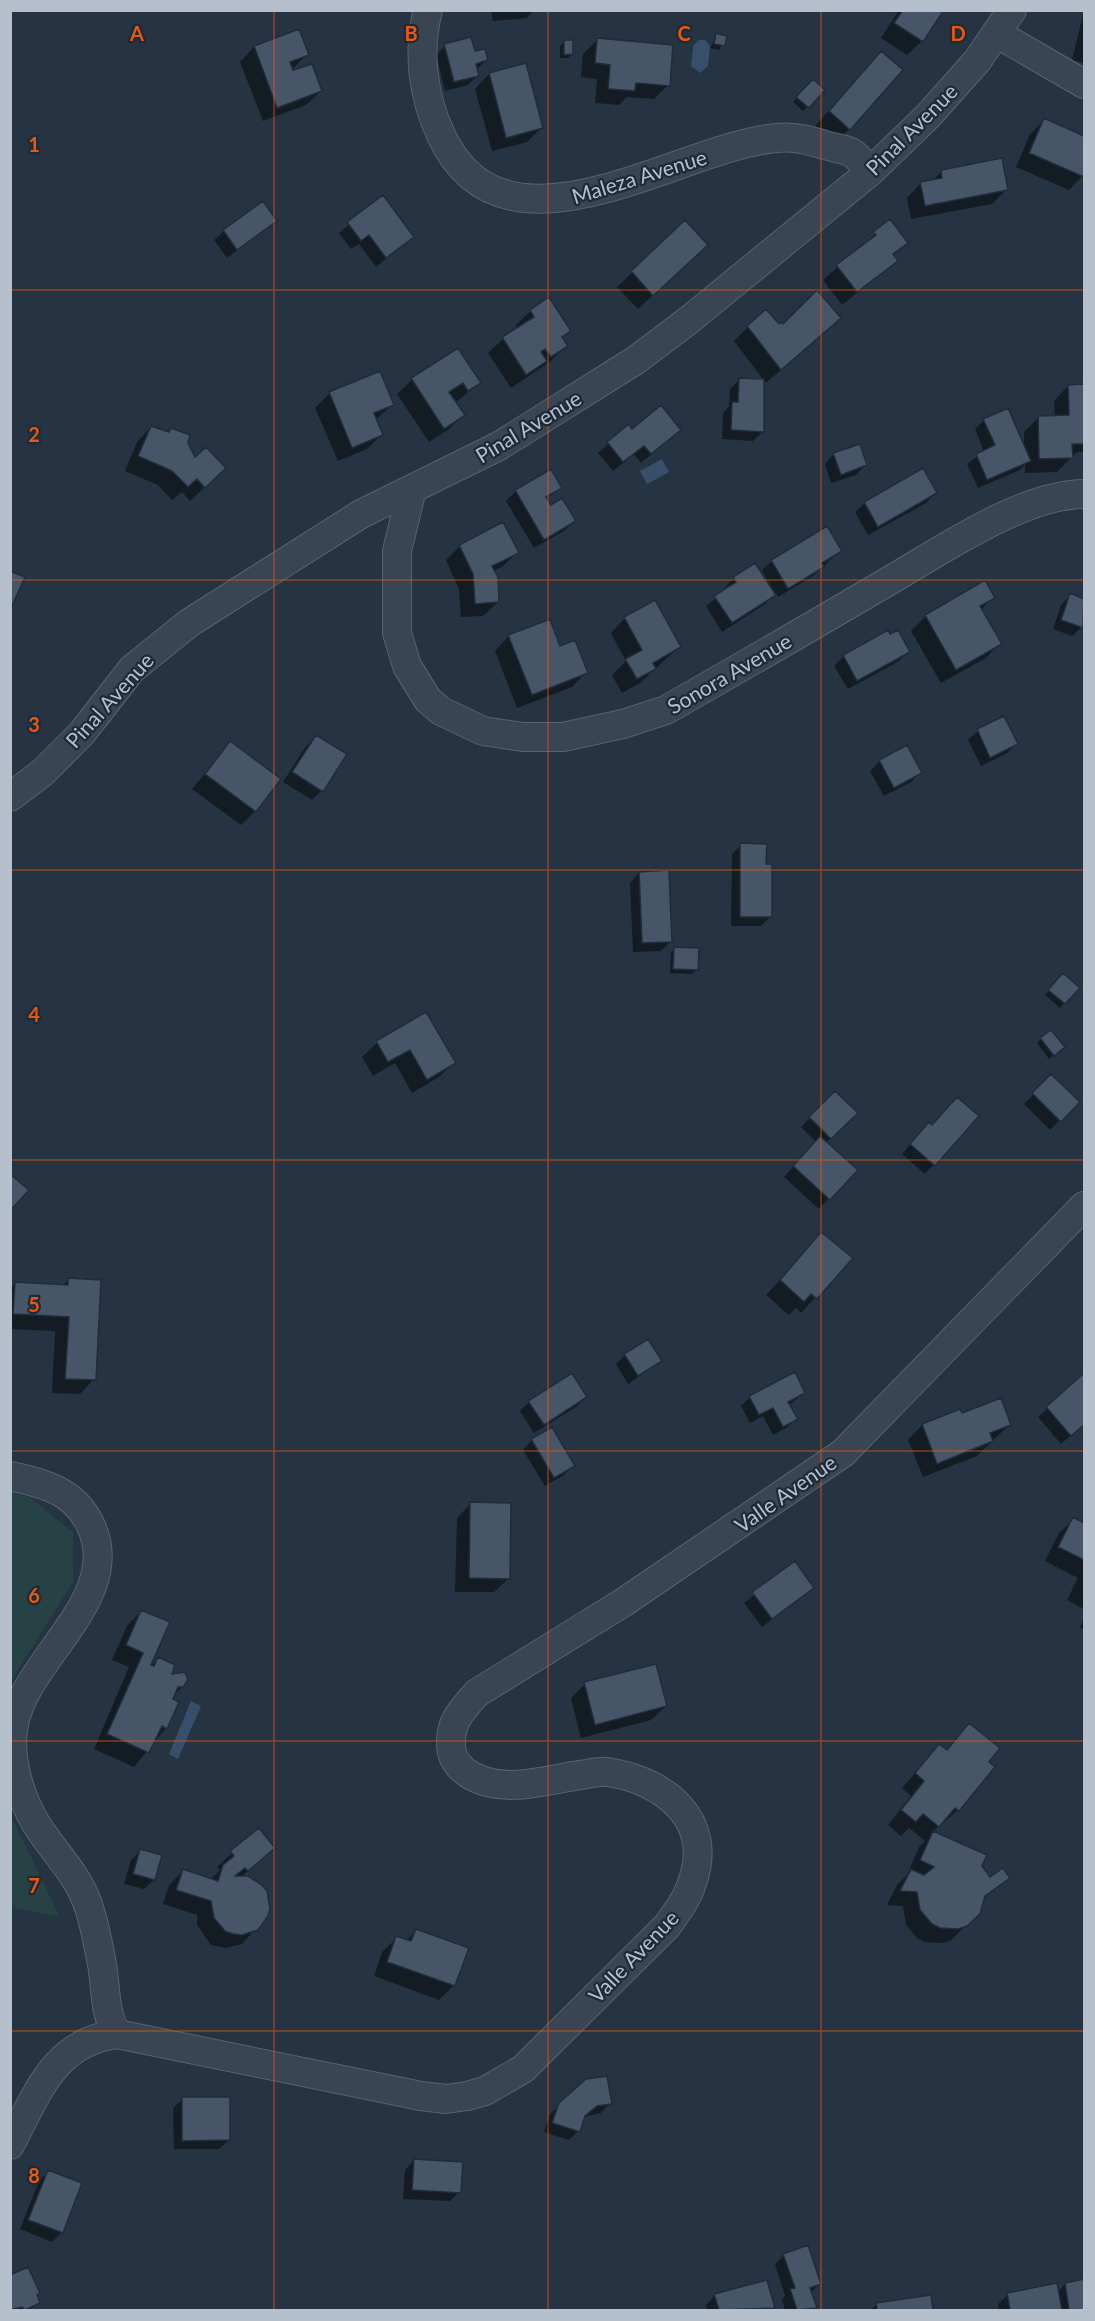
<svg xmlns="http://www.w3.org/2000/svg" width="1095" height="2321" font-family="Lato,sans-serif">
<rect width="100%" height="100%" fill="#253343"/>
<path fill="#274244" d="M11,1492L29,1497L73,1532V1582L11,1681Z
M10,1816H11L60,1917L11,1907Z"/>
<path fill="#384f6b" d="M699,40H705L710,46L708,66L700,73L691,66L693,46Z
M662,459L669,472L647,484L640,471Z
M191,1701L201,1706L178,1759L169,1754Z"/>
<path fill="#0007" fill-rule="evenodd" d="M491,10H534L527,18L493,21Z
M899,10H942L922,41L907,55L881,38Z
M1084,10V63L1072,60Z
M298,31L307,55L291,70L321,91L306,105L263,121L240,62L254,47Z
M717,35L725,37L719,50L710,48Z
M597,40L668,85L654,99L627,97L619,105L595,103L597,79L581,77L583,54Z
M564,42L572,54L568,58H560V46Z
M445,46L474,53L486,60L476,70L478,75L468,85L445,91L436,55Z
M867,68L849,129L835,143L815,126Z
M489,74L542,127L527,142L492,151L475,89Z
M813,81L823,90L803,111L793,102Z
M1044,120L1084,138V174L1069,190L1016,167L1030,134Z
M942,171L1007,189L992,204L911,219L907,198L921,183L932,181Z
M382,197L412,237L376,267L359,244L351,249L339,233Z
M275,221L227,258L214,240L224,231Z
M890,221L906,243L892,256L896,261L842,305L823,280Z
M685,222L692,259L638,309L617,287Z
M817,292L839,318L766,383L734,341L748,327L781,325Z
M531,311L569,331L561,339L566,346L551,361L511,388L488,353L503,339L518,329L516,325Z
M458,350L479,383L455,403L463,415L448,430L429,442L397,394L412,380Z
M740,379L763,431L753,441L722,439L723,413L729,406L730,389Z
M1084,385V452H1077L1057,472L1025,473V465L1020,470L978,488L967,464L984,452L975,429L984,420L1024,449V432L1038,418L1055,417L1054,401L1068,386Z
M330,393L392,405L375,420L381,435L367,449L338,461L315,408Z
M628,426L632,431L670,439L641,463L634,454L613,471L598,453Z
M151,427L168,433L171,430L186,443L209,483L190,501L182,492L172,500L158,485L125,471L137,442Z
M834,454L865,465L856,475L831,483L825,464Z
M560,487L546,499L550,507L574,521L564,531L534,548L506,501L516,491Z
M935,493L926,503L868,535L855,512L865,503Z
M460,546L517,553L502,567L493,571L498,602L483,616L461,617L459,589L446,560Z
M840,551L813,576L778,597L776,593L765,604L722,632L706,606L726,590L725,587L734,578L771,586L762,570L772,561Z
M1071,595L1084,600V619L1082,627L1072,636L1053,629L1061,605Z
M993,597L981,610L1000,643L986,658L941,683L911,631L926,616Z
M625,618L679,647L640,683L622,693L612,675L626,661L611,633Z
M509,636L559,648L586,672L572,687L517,708L495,651Z
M908,651L899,661L848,689L834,666L844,656Z
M978,731L1016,744L1007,753L981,766L968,740Z
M316,737L345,755L321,791L312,800L283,782L306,746Z
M230,743L255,811L241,825L192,789Z
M907,747L920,773L911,782L884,796L870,771L880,761Z
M741,845L765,866L770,917L761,926H731L732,854Z
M639,873L670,942L661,951L633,952L630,883Z
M675,948L697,969L692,974L670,973L671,953Z
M1063,975L1078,988L1060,1008L1045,995Z
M426,1014L454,1063L439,1077L412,1093L395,1063L373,1076L362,1057L377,1043Z
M1041,1039L1058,1051L1049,1059L1037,1043Z
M1051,1076L1078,1102L1050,1130L1024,1104Z
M835,1093L855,1113L826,1143L855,1170L819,1209L784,1177L816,1142L801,1127Z
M977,1116L925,1174L902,1154L919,1134Z
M822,1234L850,1259L801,1313L796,1308L789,1315L766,1295Z
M69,1279L94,1379L80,1394L52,1393L55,1331L10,1329V1289L15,1284L62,1286Z
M625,1355L660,1361L628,1384L616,1364Z
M1084,1375V1424L1061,1444L1038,1417Z
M804,1393L788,1406L796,1419L786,1428L773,1435L763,1416L750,1423L741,1406L750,1397Z
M586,1397L576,1407L534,1433L520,1411L529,1402Z
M959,1411L961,1415L1009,1425L977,1456L923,1477L908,1440L922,1425Z
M532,1440L573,1465L564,1475L545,1486L523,1450Z
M471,1503L509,1578L494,1592H455L457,1518Z
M1074,1519L1084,1524V1609L1067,1600L1078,1578L1045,1561L1059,1533Z
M794,1563L812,1588L762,1627L744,1603Z
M141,1611L147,1670L158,1659L169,1676L185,1684L173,1696L166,1728L134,1767L94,1749L129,1667L112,1660L127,1626Z
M1084,1617V1630L1080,1628Z
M585,1684L666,1706L651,1720L581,1738L571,1698Z
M969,1725L958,1810L932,1832L985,1856L981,1866L990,1879L1008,1878L982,1901L979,1913L951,1940L943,1943L925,1942L917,1938L906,1925L903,1906L887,1905L897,1885L907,1875L919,1847L925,1841L909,1828L901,1836L888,1825L911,1796L902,1788L939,1746L945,1751ZM994,1888V1891L979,1902L978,1899Z
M258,1830L273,1848L241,1877L266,1892L269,1900L267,1916L242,1944L226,1948L211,1945L197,1925V1915L163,1904L169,1885L183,1871L210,1880L220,1870L217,1867Z
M140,1851L154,1880L144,1889L124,1884L131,1860Z
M417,1930L467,1949L453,1986L439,2000L374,1976L382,1952L397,1938L406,1941Z
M183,2099L229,2140L219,2149H174L173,2108Z
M610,2103L601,2113L583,2117L578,2131L569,2140L544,2132L550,2114L560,2104Z
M414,2160L459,2192L450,2201L403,2199L405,2170Z
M48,2172L62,2232L52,2242L20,2229L39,2181Z
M784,2255L819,2284L810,2293L815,2307L812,2310H785L782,2300L785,2296L775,2264Z
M10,2277L35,2296L39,2302L30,2310H10Z
M1084,2281V2310H999L998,2304L1008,2295L1057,2293L1065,2284Z
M715,2295L773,2308L770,2310H707L706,2305Z
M930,2297L931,2310H871L877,2304Z"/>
<path fill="#465567" stroke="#202c3a" stroke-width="1.5" d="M903,10H944L923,42L894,23Z
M299,29L309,55L290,62L293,70L312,64L322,91L277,108L254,46Z
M716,33L727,36L725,46L714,44Z
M471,37L475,51L485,49L488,60L476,64L479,76L454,82L444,44Z
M597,38L673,45L670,86L636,83L635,91L608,89L610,65L595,63Z
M564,40H573V54L564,55Z
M881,51L903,70L850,130L829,111Z
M526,63L543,128L506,138L489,73Z
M813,79L825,90L809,108L796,97Z
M1044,118L1084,136V177L1029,153Z
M1002,158L1008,190L925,206L920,182L942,178L941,170Z
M383,195L414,237L386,258L369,235L361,241L347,222Z
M263,201L277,221L237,250L223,230Z
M890,219L908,243L893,254L898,261L857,292L836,265L876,235L873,232Z
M685,220L708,245L653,296L631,271Z
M817,290L841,318L781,370L747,326L766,309L779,324L781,322L783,324Z
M549,297L571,331L562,337L568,346L551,357L545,349L541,352L547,361L526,375L502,337L534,317L530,310Z
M458,348L481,383L468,391L463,383L449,392L465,415L444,429L411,378Z
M380,371L394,405L374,413L383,435L352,448L329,392Z
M739,378L764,379V432L731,430L732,402H738Z
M1084,384V444H1072L1073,458L1039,459L1038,416L1069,415L1068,385Z
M661,405L681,430L651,454L644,446L623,462L607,442L629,424L632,429Z
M1008,408L1031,461L987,480L976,454L995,445L983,419Z
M151,426L169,432L171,428L190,435L188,443L195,457L206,447L226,468L205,488L197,479L188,487L172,471L138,456Z
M860,444L867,465L841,475L833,453Z
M923,468L937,493L878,527L864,502Z
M551,469L562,488L546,497L551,505L562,498L576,521L544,540L515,490Z
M503,522L519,553L492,566L498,577L499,602L475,604L473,574L459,545Z
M827,526L842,551L822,563L824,567L788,589L771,560Z
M755,563L776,595L732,623L714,596L736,582L733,577Z
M10,571L25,577L10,610Z
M985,580L995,598L980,606L1002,644L956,670L925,615Z
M1070,593L1084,599L1083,628L1061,620Z
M655,600L681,647L653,663L656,669L637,679L625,659L642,650L624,617Z
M550,619L560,646L575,640L588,673L532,695L508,635Z
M888,630L890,634L898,630L910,652L857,681L843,655Z
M1004,716L1018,744L990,758L977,729Z
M316,735L347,754L323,792L292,772Z
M230,741L281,779L256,812L205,774Z
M907,745L922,773L894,788L879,760Z
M740,843L767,844L766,864H772V917H740Z
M669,870L672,942L642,943L639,872Z
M674,947L699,948L698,970L673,969Z
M1063,973L1080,988L1065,1004L1048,990Z
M426,1012L456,1063L427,1080L410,1050L388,1062L376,1041Z
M1051,1030L1065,1047L1054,1056L1040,1038Z
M1051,1074L1080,1102L1061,1122L1032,1093Z
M835,1091L858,1113L831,1139L809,1117Z
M957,1097L979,1116L935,1166L910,1144L929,1122L932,1125Z
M820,1136L858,1170L830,1200L793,1166Z
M10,1174L29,1190L10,1211Z
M821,1232L853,1258L817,1299L811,1294L804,1302L780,1280Z
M68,1278L101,1280L96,1380L65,1379L69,1317L13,1314L15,1282L68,1285Z
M648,1339L662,1361L638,1376L624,1354Z
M795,1372L805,1393L788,1402L798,1419L783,1427L773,1408L759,1415L749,1396Z
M572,1373L587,1397L544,1425L528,1401Z
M1084,1373V1425L1071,1436L1046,1407Z
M1001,1398L1011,1425L990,1433L993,1441L937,1464L922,1424L960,1409L962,1413Z
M552,1427L575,1466L554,1478L531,1439Z
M470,1502L511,1503L510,1579L469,1578Z
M1073,1517L1084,1523V1560L1058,1547Z
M795,1561L814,1588L772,1619L752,1592Z
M141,1610L170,1622L151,1665L154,1666L158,1657L175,1665L172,1674L185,1672L188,1680L183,1687H178L173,1699L179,1702L167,1729L162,1726L149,1753L107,1734L143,1653L126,1645Z
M656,1664L667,1706L595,1725L584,1682Z
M969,1723L1000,1748L989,1762L995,1767L959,1811L955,1808L939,1827L923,1814L916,1822L901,1810L924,1781L915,1773L939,1744L947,1750Z
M259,1828L275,1848L248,1871L245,1868L235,1876H248L262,1885L267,1891L270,1908L268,1916L258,1930L242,1935L233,1934L225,1931L214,1918L211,1901L176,1890L183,1869L218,1881L223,1865L234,1856L230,1851Z
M933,1831L987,1855L982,1866L990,1877L1003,1868L1010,1878L985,1896L980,1914L967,1926L958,1929L940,1928L932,1924L920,1910L917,1892L900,1891L911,1869L924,1875L934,1867L920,1860Z
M140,1849L162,1855L155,1880L133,1874Z
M416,1929L469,1948L455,1986L387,1962L396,1936L411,1941Z
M607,2076L612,2104L597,2106L585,2116L580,2132L552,2123L559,2103L586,2079Z
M182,2097H230V2140L182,2141Z
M414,2159L463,2162L461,2193L412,2190Z
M48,2170L82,2183L63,2233L28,2220Z
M808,2245L821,2284L810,2288L817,2308L797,2310L790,2289L795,2288L783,2254Z
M28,2267L40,2293L37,2295L40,2303L25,2310L22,2307L10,2310V2275Z
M1084,2279V2310H1069L1065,2283Z
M767,2280L775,2308L719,2310L714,2294Z
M1057,2283L1062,2310H1010L1007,2293Z
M931,2295L933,2310H877L876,2303Z"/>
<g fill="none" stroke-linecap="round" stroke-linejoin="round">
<defs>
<path id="minor" d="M428,10C417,51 423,97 441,135C504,272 677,147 776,138C793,136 808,140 825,145C834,148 848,149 855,155C861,160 865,167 870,172
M996,33L1084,84
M412,489L397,551V633L407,666L428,700L441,711L483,731L523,737H563L623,724L666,710C736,670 806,630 875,589C932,557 1020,494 1084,494
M10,797L42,773L82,733L132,669L189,623L361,514L499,446L636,360L689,320L870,172L928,116L977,61L1012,10
M10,1476C46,1484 75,1491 91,1526C125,1600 21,1661 13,1730C9,1760 20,1796 35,1822C51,1849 76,1872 87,1902C94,1920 98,1944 102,1964C106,1987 104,2014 117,2034
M10,2145C37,2095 53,2042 117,2034L421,2096L446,2099L467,2096L485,2091L523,2069L667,1926C677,1912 687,1899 692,1883C715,1820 664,1780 607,1772C598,1771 588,1774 580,1775C545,1780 505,1794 472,1776C463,1771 455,1763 452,1753C447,1726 460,1711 477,1693L624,1602L843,1453L1084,1206"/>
</defs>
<use href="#minor" stroke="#576370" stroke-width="30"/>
<use href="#minor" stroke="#394553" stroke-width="28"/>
</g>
<path fill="none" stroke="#e8590c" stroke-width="1.5" stroke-opacity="0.55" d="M274,10V2310M548,10V2310M821,10V2310M10,290H1084M10,580H1084M10,870H1084M10,1160H1084M10,1451H1084M10,1741H1084M10,2031H1084"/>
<g text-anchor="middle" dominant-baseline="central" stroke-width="4.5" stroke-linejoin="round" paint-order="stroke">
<g font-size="21" fill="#b6c0cd" stroke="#1e2a38">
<text transform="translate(911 129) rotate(-45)">Pinal Avenue</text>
<text transform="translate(639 176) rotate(-17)">Maleza Avenue</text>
<text transform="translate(528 426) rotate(-31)">Pinal Avenue</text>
<text transform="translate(729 673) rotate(-30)">Sonora Avenue</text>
<text transform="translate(109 700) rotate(-48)">Pinal Avenue</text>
<text transform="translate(785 1493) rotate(-35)">Valle Avenue</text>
<text transform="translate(633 1956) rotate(-46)">Valle Avenue</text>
</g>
</g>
<g font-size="20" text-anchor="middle" font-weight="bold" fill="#e8590c" stroke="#1e2a38" stroke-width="4.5" stroke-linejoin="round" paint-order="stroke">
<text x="137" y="41">A</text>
<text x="411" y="41">B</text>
<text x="684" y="41">C</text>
<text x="958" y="41">D</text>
<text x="34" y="152">1</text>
<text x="34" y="442">2</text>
<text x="34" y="732">3</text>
<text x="34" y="1022">4</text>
<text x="34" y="1312">5</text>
<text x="34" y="1603">6</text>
<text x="34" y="1893">7</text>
<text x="34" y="2183">8</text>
</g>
<rect width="1095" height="2321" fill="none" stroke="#b6c0cd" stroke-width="24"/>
</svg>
